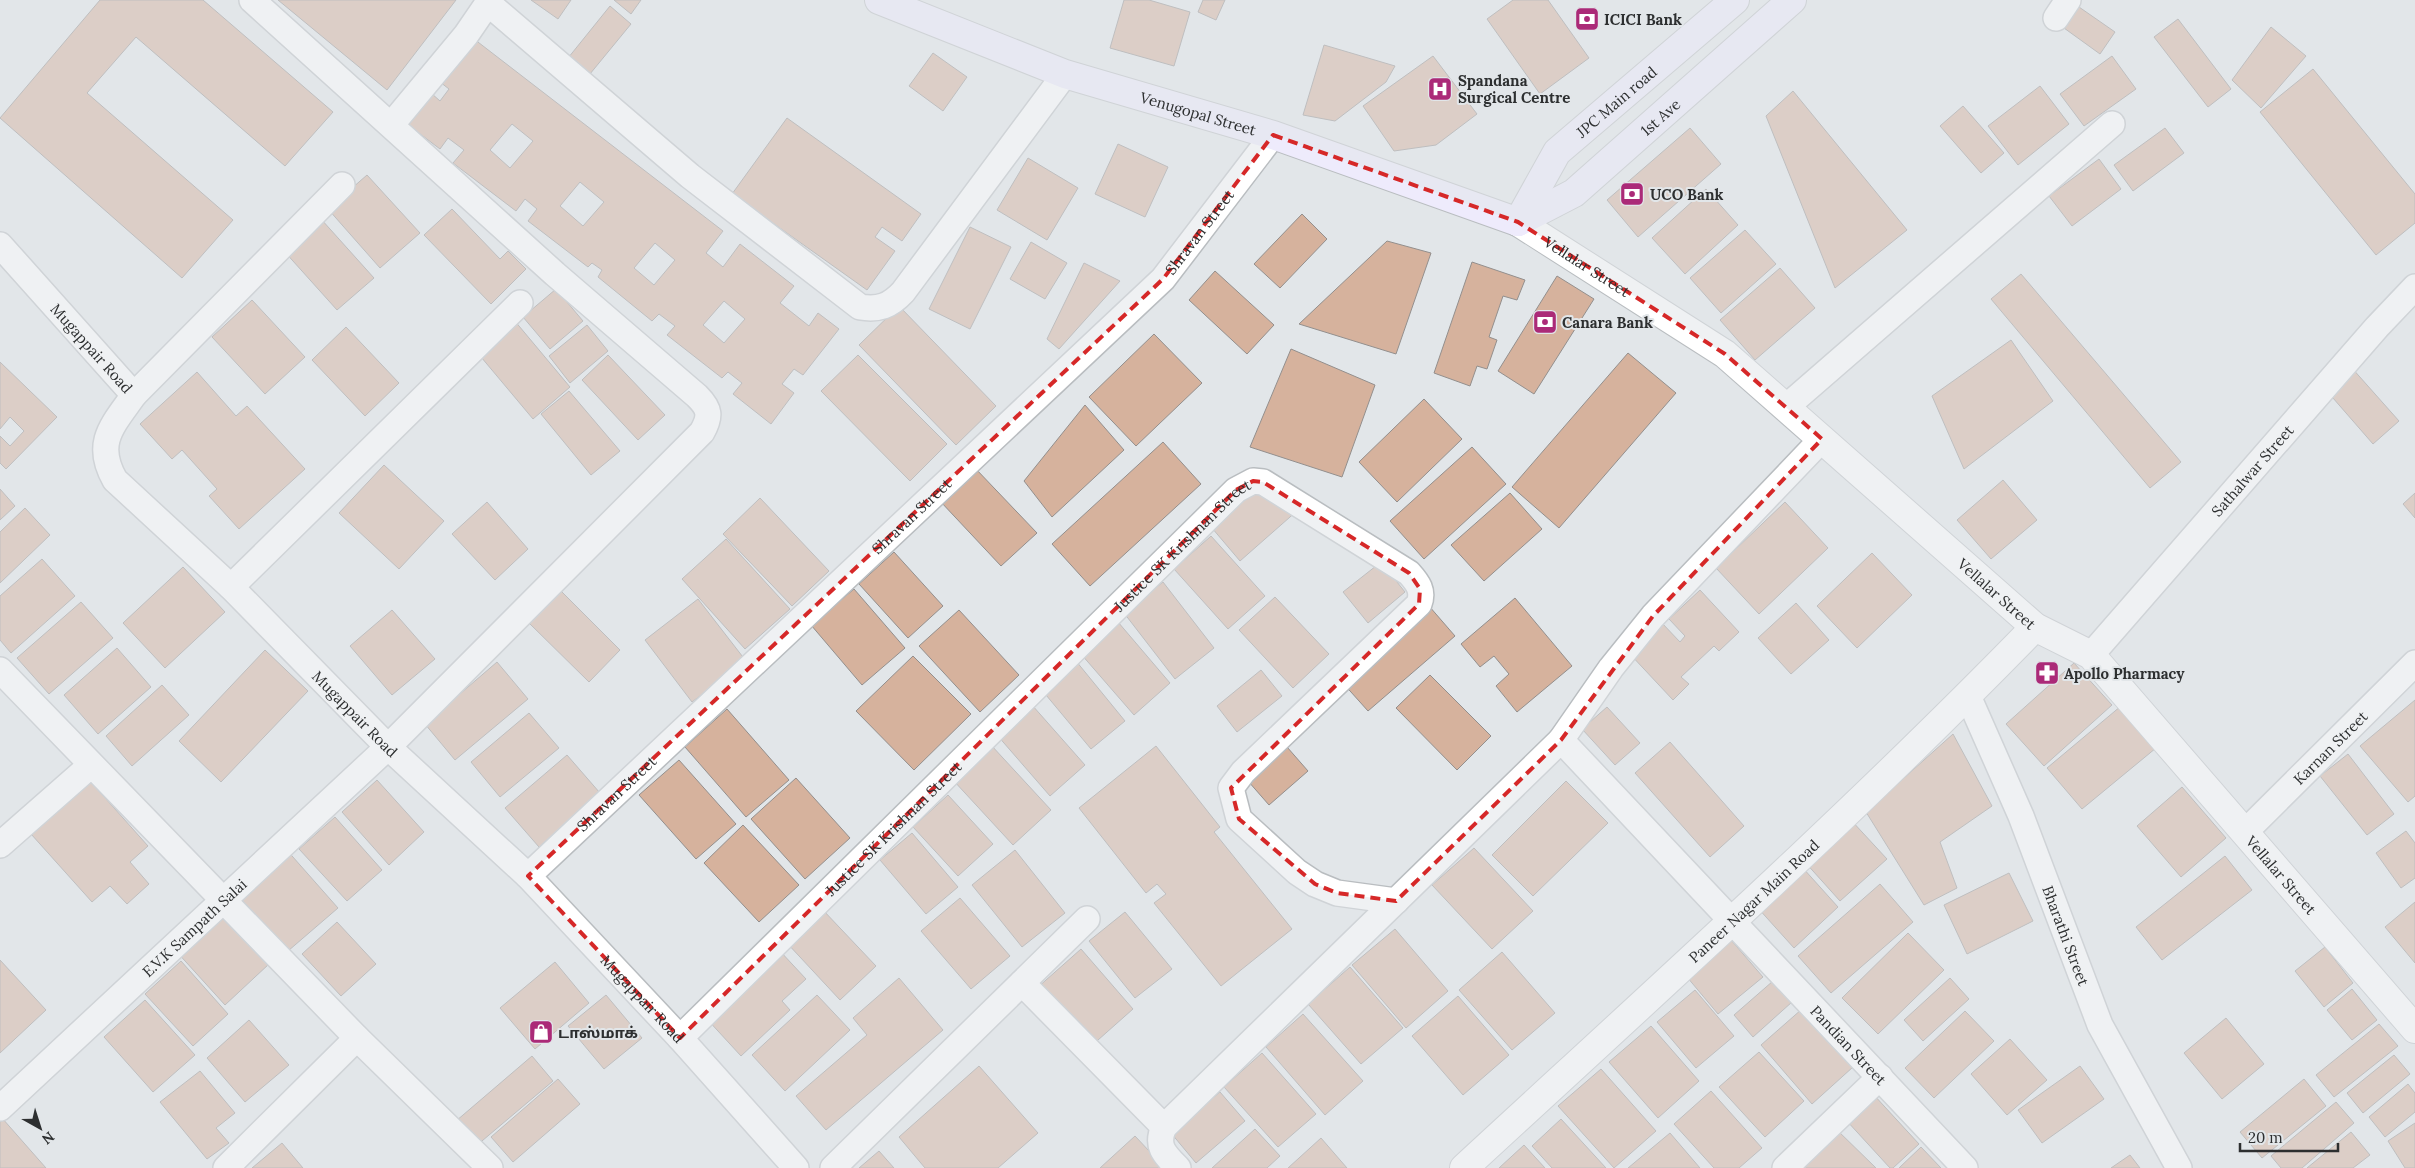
<svg xmlns="http://www.w3.org/2000/svg" width="2415" height="1168" font-family="Lora,'Noto Sans Tamil',serif">
<rect width="100%" height="100%" fill="#e2e6e9"/>
<path fill="#d6b29d" stroke="#938f8d" fill-rule="evenodd" d="M100,0H203L333,112L285,166L136,37L87,93L233,220L182,278L0,118Z
M278,0H456L387,90Z
M531,0H571L558,19Z
M614,0H641L631,14Z
M1124,0H1149L1190,12L1174,66L1110,48Z
M1203,0H1225L1216,20L1198,12Z
M1513,0H1548L1589,58L1540,94L1487,19Z
M610,6L631,24L585,80L564,63Z
M2079,7L2115,32L2100,54L2064,28Z
M2178,19L2231,89L2208,107L2154,37Z
M2271,27L2306,56L2261,108L2232,80Z
M474,39L723,231L706,253L723,267L740,244L794,286L780,303L809,326L818,313L839,329L803,375L794,369L782,384L794,393L771,424L733,394L742,383L728,372L722,378L667,335L675,326L659,314L652,321L598,277L602,270L592,263L588,267L528,221L537,209L525,199L516,211L453,163L464,150L448,138L440,149L407,124L431,93L440,101L449,89L440,82ZM512,124L533,141L510,168L490,150ZM580,182L604,202L583,226L560,206ZM655,243L675,260L654,285L634,268ZM724,301L745,319L724,343L703,325Z
M1324,45L1395,66L1386,82L1335,121L1303,115Z
M933,53L967,77L943,111L909,86Z
M1433,56L1477,114L1436,145L1394,151L1363,106Z
M2112,56L2136,89L2084,126L2060,94Z
M2313,69L2415,194V223L2376,255L2260,112Z
M2040,86L2069,124L2018,165L1988,126Z
M1793,91L1907,230L1835,288L1766,116Z
M1963,106L2004,153L1981,173L1940,126Z
M787,118L921,214L902,241L882,227L875,237L895,251L867,290L732,194Z
M1690,128L1721,164L1638,237L1607,200Z
M2165,128L2184,153L2133,191L2114,165Z
M1118,144L1168,167L1145,217L1095,194Z
M1028,158L1078,188L1047,240L997,210Z
M2099,159L2121,189L2072,226L2049,196Z
M367,175L420,233L380,268L328,209Z
M1706,189L1738,225L1685,274L1652,238Z
M452,209L500,259L508,251L526,269L491,304L424,235Z
M1302,214L1327,239L1280,288L1254,264Z
M321,219L374,278L337,310L284,251Z
M970,227L1011,247L970,329L929,309Z
M1745,230L1776,264L1721,313L1690,278Z
M1387,241L1431,253L1396,354L1299,324Z
M1031,242L1067,263L1045,299L1010,279Z
M1472,262L1525,280L1517,300L1503,296L1489,337L1497,340L1487,369L1477,366L1470,386L1434,373Z
M1084,263L1120,281L1059,349L1047,339Z
M1780,268L1815,308L1755,360L1720,320Z
M1215,271L1274,325L1247,354L1189,300Z
M2021,274L2181,462L2150,488L1991,299Z
M1557,276L1594,299L1534,394L1498,371Z
M556,289L583,321L550,349L523,317Z
M252,300L305,357L265,394L212,337Z
M899,306L996,406L956,445L859,345Z
M514,320L570,387L533,419L476,351Z
M587,325L608,351L570,383L549,356Z
M346,327L399,383L365,416L312,360Z
M1154,334L1202,383L1136,446L1089,397Z
M2011,340L2053,401L1964,469L1932,396Z
M1291,349L1375,385L1342,477L1250,447Z
M1628,353L1676,393L1559,528L1512,487Z
M608,355L665,415L638,440L582,380Z
M858,355L947,444L910,481L821,391Z
M0,362L57,417L6,469L0,463V436L10,446L24,431L10,417L0,429Z
M2351,367L2399,421L2373,444L2326,390Z
M197,372L236,416L247,406L305,469L239,529L209,496L217,489L182,450L172,459L140,424Z
M569,391L620,451L591,475L541,414Z
M1424,399L1462,439L1397,502L1359,462Z
M1085,405L1124,450L1052,517L1024,481Z
M1163,442L1201,484L1090,586L1052,544Z
M1472,447L1506,484L1424,559L1390,521Z
M384,465L444,521L399,569L339,513Z
M975,468L1037,533L1001,566L940,501Z
M2003,480L2037,520L1991,559L1957,520Z
M1257,488L1298,510L1240,561L1212,528Z
M0,489L15,506L0,520Z
M1510,493L1542,529L1484,581L1451,545Z
M2415,493V518L2403,504Z
M760,498L829,571L792,606L723,534Z
M487,502L528,549L495,580L452,534Z
M1785,502L1828,548L1759,614L1716,568Z
M25,508L50,535L0,583V532Z
M1211,536L1265,596L1228,629L1174,569Z
M726,539L790,609L745,649L682,579Z
M894,552L943,606L908,638L859,584Z
M1872,553L1912,595L1857,648L1817,606Z
M42,559L75,596L11,653L0,640V596Z
M1381,562L1405,592L1368,623L1343,592Z
M183,567L225,612L165,668L123,623Z
M1163,582L1214,648L1175,679L1124,613Z
M854,589L905,648L862,685L811,625Z
M560,590L620,650L589,682L528,622Z
M1700,590L1739,632L1719,651L1714,646L1681,677L1689,684L1673,700L1629,653L1661,622L1680,642L1685,636L1669,619Z
M1275,597L1329,654L1293,688L1239,630Z
M1515,598L1572,666L1517,712L1496,686L1509,674L1494,656L1480,667L1461,644Z
M698,599L746,661L692,702L645,640Z
M81,602L113,638L49,694L17,658Z
M1796,603L1829,640L1791,674L1758,638Z
M1429,606L1455,636L1368,711L1342,682Z
M392,610L435,659L392,695L350,646Z
M959,610L1019,675L980,712L919,646Z
M1118,622L1170,683L1134,715L1081,654Z
M117,648L151,687L98,734L64,695Z
M265,650L308,691L221,782L179,741Z
M913,656L971,714L914,770L856,711Z
M1076,661L1125,721L1091,749L1041,689Z
M497,662L528,699L455,760L425,724Z
M2074,663L2112,705L2044,766L2006,724Z
M1261,670L1282,696L1237,732L1217,706Z
M1430,675L1491,736L1457,770L1396,708Z
M162,685L189,715L132,766L106,736Z
M2415,700V796L2408,802L2360,746Z
M1032,705L1085,765L1050,796L997,735Z
M2121,706L2156,748L2082,809L2047,768Z
M1607,707L1640,743L1615,765L1582,729Z
M727,709L789,780L746,817L685,747Z
M529,713L559,748L500,797L471,762Z
M1953,734L1992,806L1940,842L1957,888L1924,905L1866,812Z
M1670,742L1744,826L1710,857L1635,773Z
M991,745L1051,810L1013,845L953,780Z
M1156,746L1220,827L1214,832L1292,929L1221,986L1154,903L1166,894L1157,884L1146,893L1079,808Z
M1287,747L1308,771L1269,805L1248,781Z
M2348,754L2394,814L2367,835L2320,776Z
M567,755L600,793L539,847L505,808Z
M679,760L736,824L696,859L639,795Z
M796,778L850,838L805,879L751,819Z
M377,780L424,832L389,865L342,812Z
M90,781L148,846L130,862L149,884L127,904L110,886L92,902L31,834Z
M1566,781L1608,823L1533,896L1492,855Z
M2182,787L2226,838L2181,877L2137,826Z
M948,795L993,844L958,876L913,827Z
M335,817L382,870L347,901L299,849Z
M1850,819L1887,859L1840,901L1804,861Z
M743,825L799,885L759,922L704,863Z
M2406,831L2415,843V878L2401,888L2376,853Z
M912,833L958,887L926,914L880,860Z
M285,848L338,908L288,951L235,892Z
M1474,848L1533,911L1492,949L1432,885Z
M1015,850L1065,913L1022,947L972,885Z
M2225,856L2252,890L2162,960L2136,927Z
M1802,867L1838,907L1794,948L1757,907Z
M2009,873L2033,921L1967,954L1944,905Z
M1880,884L1913,922L1831,993L1798,956Z
M960,898L1010,956L971,989L921,931Z
M2415,902V963L2385,927Z
M822,909L876,966L840,1000L786,942Z
M219,911L269,964L225,1005L176,951Z
M1125,912L1172,969L1135,998L1089,941Z
M337,922L376,964L341,996L302,954Z
M1395,929L1448,991L1406,1028L1352,965Z
M1908,933L1944,970L1878,1034L1842,998Z
M1731,940L1763,977L1718,1014L1687,977Z
M2325,947L2353,983L2324,1007L2295,971Z
M1081,949L1133,1009L1089,1048L1037,988Z
M779,950L806,979L782,1001L790,1010L741,1056L706,1018Z
M1502,952L1555,1013L1512,1050L1459,990Z
M0,960L46,1010L0,1053Z
M181,961L228,1014L193,1046L145,994Z
M555,962L589,1003L535,1049L500,1008Z
M1350,967L1403,1028L1361,1064L1308,1004Z
M899,978L943,1030L826,1130L796,1096L867,1035L853,1018Z
M1950,978L1969,999L1923,1041L1904,1020Z
M1773,981L1792,1002L1753,1037L1734,1015Z
M2352,989L2377,1020L2352,1040L2327,1010Z
M1695,990L1734,1036L1696,1068L1657,1022Z
M606,995L642,1038L604,1069L568,1026Z
M817,995L850,1030L785,1091L752,1055Z
M1458,996L1509,1055L1463,1095L1412,1036Z
M145,1000L195,1055L153,1092L104,1037Z
M1802,1009L1853,1067L1812,1104L1761,1045Z
M1965,1011L1994,1041L1934,1098L1905,1068Z
M1303,1014L1363,1081L1325,1115L1266,1047Z
M2226,1018L2264,1064L2222,1099L2184,1053Z
M249,1020L289,1065L245,1102L207,1058Z
M2379,1024L2398,1046L2334,1097L2316,1075Z
M1651,1026L1699,1081L1658,1118L1609,1062Z
M2010,1039L2047,1080L2007,1115L1971,1074Z
M1759,1052L1804,1101L1765,1137L1719,1087Z
M1262,1053L1316,1114L1278,1147L1224,1087Z
M2394,1055L2410,1074L2363,1113L2347,1093Z
M532,1056L553,1081L476,1146L456,1121Z
M979,1066L1038,1133L998,1168H925L899,1137Z
M2080,1066L2104,1099L2042,1143L2018,1110Z
M1601,1069L1656,1131L1614,1168L1558,1106Z
M200,1071L235,1113L216,1128L229,1143L207,1159L160,1102Z
M558,1079L580,1104L513,1162L491,1137Z
M2304,1079L2326,1106L2262,1158L2240,1132Z
M2408,1084L2415,1093V1112L2385,1137L2369,1117Z
M1711,1091L1762,1148L1739,1168H1714L1674,1124Z
M1220,1092L1245,1121L1196,1163L1171,1133Z
M1873,1094L1919,1144L1893,1168H1890L1846,1120Z
M2336,1102L2354,1123L2302,1168H2281L2271,1156Z
M2,1118L46,1168H0V1120Z
M1561,1119L1606,1168H1552L1532,1146Z
M2415,1123V1168H2405L2388,1141Z
M1835,1128L1876,1168H1795Z
M1255,1129L1280,1156L1267,1168H1212Z
M2351,1132L2370,1155L2353,1168H2307Z
M1670,1133L1700,1168H1628Z
M1135,1136L1165,1168H1100Z
M1321,1138L1347,1168H1288Z
M282,1143L303,1168H252Z
M1524,1145L1545,1168H1499Z
M1921,1147L1941,1168H1899Z
M879,1151L894,1168H859Z
M2130,1155L2140,1168H2111Z"/>
<g fill="none" stroke-linecap="round" stroke-linejoin="round">
<defs>
<g id="minor">
<path d="M489,4L690,176L860,307C879,310 890,306 903,292L1065,74"/>
<path d="M2056,18L2068,0"/>
<path d="M392,124L466,35L490,0"/>
<path id="s1" d="M0,245L134,395C112,426 94,443 115,480L231,587L388,747L528,876L680,1038L796,1168"/>
<path d="M134,395L342,185"/>
<path d="M1786,407L2112,124"/>
<path d="M231,587L520,303"/>
<path id="s2" d="M2091,655L2377,327L2415,287"/>
<path d="M0,670L357,1038L490,1168"/>
<path id="s3" d="M1968,696L2021,816L2100,1025L2179,1168"/>
<path d="M1561,740L1611,668L1653,616L1822,439"/>
<path id="s4" d="M2245,832L2415,663"/>
<path d="M0,845L91,765"/>
<path id="s5" d="M528,876L1163,279L1273,135"/>
<path d="M1022,983L1164,1127"/>
<path id="s6" d="M680,1038L1236,490L1253,481L1263,482L1409,573C1418,583 1424,591 1419,604L1243,772L1231,788L1239,819L1297,872L1315,884L1337,893L1396,901"/>
<path id="s7" d="M0,1108L388,747L702,432C711,416 710,409 697,396L555,274L252,0"/>
<path d="M226,1168L357,1038"/>
<path d="M833,1168L1087,919"/>
<path id="s8" d="M1178,1168C1165,1155 1155,1146 1164,1127L1561,740L1965,1168"/>
<path d="M1785,1168L1880,1077"/>
</g>
<g id="tertiary">
<path id="s9" d="M1518,222L1725,354L2035,627L2091,655L2415,1029"/>
<path id="s10" d="M1464,1168C1657,990 1852,815 2035,627"/>
</g>
<g id="secondary">
<path id="s11" d="M879,0L1065,74L1273,135L1518,222"/>
<path id="s12" d="M1518,222L1574,193L1792,0"/>
<path id="s13" d="M1518,222L1557,152L1735,0"/>
</g>
</defs>
<use href="#minor" stroke="#b9bdc0" stroke-width="28"/>
<use href="#tertiary" stroke="#b9bdc0" stroke-width="30"/>
<use href="#secondary" stroke="#b9bdc0" stroke-width="30"/>
<use href="#minor" stroke="#fff" stroke-width="25"/>
<use href="#tertiary" stroke="#fff" stroke-width="28"/>
<use href="#secondary" stroke="#eeebfc" stroke-width="28"/>
</g>
<path d="M0 0H2415V1168H0ZM1273,135L1518,222L1725,354L1822,439L1653,616L1561,740L1396,901L1337,893L1315,884L1239,819L1231,788L1419,604L1420,589L1409,573L1263,482L1253,481L1236,490L680,1038L528,876L1163,279Z" fill="#e2e6e9" fill-opacity=".55" fill-rule="evenodd"/>
<path fill="none" stroke="#d62828" stroke-width="4" stroke-dasharray="10 6" stroke-linejoin="round" d="M1273,135L1518,222L1725,354L1822,439L1653,616L1561,740L1396,901L1337,893L1315,884L1239,819L1231,788L1419,604L1420,589L1409,573L1263,482L1253,481L1236,490L680,1038L528,876L1163,279Z"/>
<defs>
<symbol id="bank-square" viewBox="-11 -11 22 22"><rect x="-9" y="-9" width="18" height="18" rx="4" fill="#ab2a78" stroke="#e2e6e9"/><path d="M-6-4H6V4H-6ZM0-2.3a2.3 2.3 0 1 0 0 4.6a2.3 2.3 0 1 0 0-4.6Z" fill="#fff"/></symbol>
<symbol id="hospital-square" viewBox="-11 -11 22 22"><rect x="-9" y="-9" width="18" height="18" rx="4" fill="#ab2a78" stroke="#e2e6e9"/><path d="M-5-5h3v3.5h4V-5h3V5h-3V1.5h-4V5h-3Z" fill="#fff"/></symbol>
<symbol id="pharmacy-square" viewBox="-11 -11 22 22"><rect x="-9" y="-9" width="18" height="18" rx="4" fill="#ab2a78" stroke="#e2e6e9"/><path d="M-2-6h4v4h4v4h-4v4h-4v-4h-4v-4h4Z" fill="#fff"/></symbol>
<symbol id="shop-square" viewBox="-11 -11 22 22"><rect x="-9" y="-9" width="18" height="18" rx="4" fill="#ab2a78" stroke="#e2e6e9"/><path d="M-5-2.5h2.3a2.7 3.5 0 0 1 5.4 0H5L5.5 6h-11ZM-1.5-2.5h3a1.5 2.3 0 0 0-3 0Z" fill="#fff"/></symbol>
</defs>
<g fill-rule="evenodd">
<use href="#bank-square" x="1573" y="5" width="28" height="28"/>
<use href="#hospital-square" x="1426" y="75" width="28" height="28"/>
<use href="#bank-square" x="1618" y="180" width="28" height="28"/>
<use href="#bank-square" x="1531" y="308" width="28" height="28"/>
<use href="#pharmacy-square" x="2033" y="659" width="28" height="28"/>
<use href="#shop-square" x="527" y="1018" width="28" height="28"/>
</g>
<g text-anchor="middle" dominant-baseline="central" stroke-width="4" stroke-linejoin="round" paint-order="stroke">
<g font-size="15" font-weight="bold" fill="#2d2f30" stroke="#e2e6e9" text-anchor="start">
<text x="1604" y="19">ICICI Bank</text>
<text x="1458" y="80">Spandana<tspan x="1458" dy="17">Surgical Centre</tspan></text>
<text x="1650" y="194">UCO Bank</text>
<text x="1562" y="322">Canara Bank</text>
<text x="2064" y="673">Apollo Pharmacy</text>
<text x="558" y="1032">டாஸ்மாக்</text>
</g>
<g font-size="15" fill="#2d2f30" stroke="#e2e6e9">
<text stroke="none"><textPath href="#s13" startOffset="158">JPC Main road</textPath></text>
<text stroke="none"><textPath href="#s11" startOffset="339">Venugopal Street</textPath></text>
<text stroke="none"><textPath href="#s12" startOffset="178">1st Ave</textPath></text>
<text stroke="none"><textPath href="#s5" startOffset="931">Shravan Street</textPath></text>
<text stroke="none"><textPath href="#s9" startOffset="82">Vellalar Street</textPath></text>
<text stroke="none"><textPath href="#s1" startOffset="138">Mugappair Road</textPath></text>
<text stroke="none"><textPath href="#s2" startOffset="245">Sathalwar Street</textPath></text>
<text stroke="none"><textPath href="#s5" startOffset="526">Shravan Street</textPath></text>
<text stroke="none"><textPath href="#s6" startOffset="704">Justice SK Krishnan Street</textPath></text>
<text stroke="none"><textPath href="#s9" startOffset="608">Vellalar Street</textPath></text>
<text stroke="none"><textPath href="#s1" startOffset="631">Mugappair Road</textPath></text>
<text stroke="none"><textPath href="#s4" startOffset="120">Karnan Street</textPath></text>
<text stroke="none"><textPath href="#s5" startOffset="121">Shravan Street</textPath></text>
<text stroke="none"><textPath href="#s6" startOffset="299">Justice SK Krishnan Street</textPath></text>
<text stroke="none"><textPath href="#s9" startOffset="1012">Vellalar Street</textPath></text>
<text stroke="none"><textPath href="#s10" startOffset="394">Paneer Nagar Main Road</textPath></text>
<text stroke="none"><textPath href="#s7" startOffset="265">E.V.K Sampath Salai</textPath></text>
<text stroke="none"><textPath href="#s3" startOffset="259">Bharathi Street</textPath></text>
<text stroke="none"><textPath href="#s1" startOffset="1036">Mugappair Road</textPath></text>
<text stroke="none"><textPath href="#s8" startOffset="1021">Pandian Street</textPath></text>
</g>
</g>
<g transform="translate(40 1128) rotate(141)" stroke="#e2e6e9" stroke-width="4" paint-order="stroke">
<path d="M0-4L9 19L0 12L-9 19Z" fill="#2d2f30"/>
<text y="-8" font-size="14" font-weight="bold" text-anchor="middle" fill="#2d2f30">N</text>
</g>
<path d="M2240 1143v8h98v-8" fill="none" stroke="#2d2f30" stroke-width="2.5"/>
<text x="2248" y="1143" font-size="15" fill="#2d2f30" stroke="#e2e6e9" stroke-width="4" paint-order="stroke">20 m</text>
</svg>
